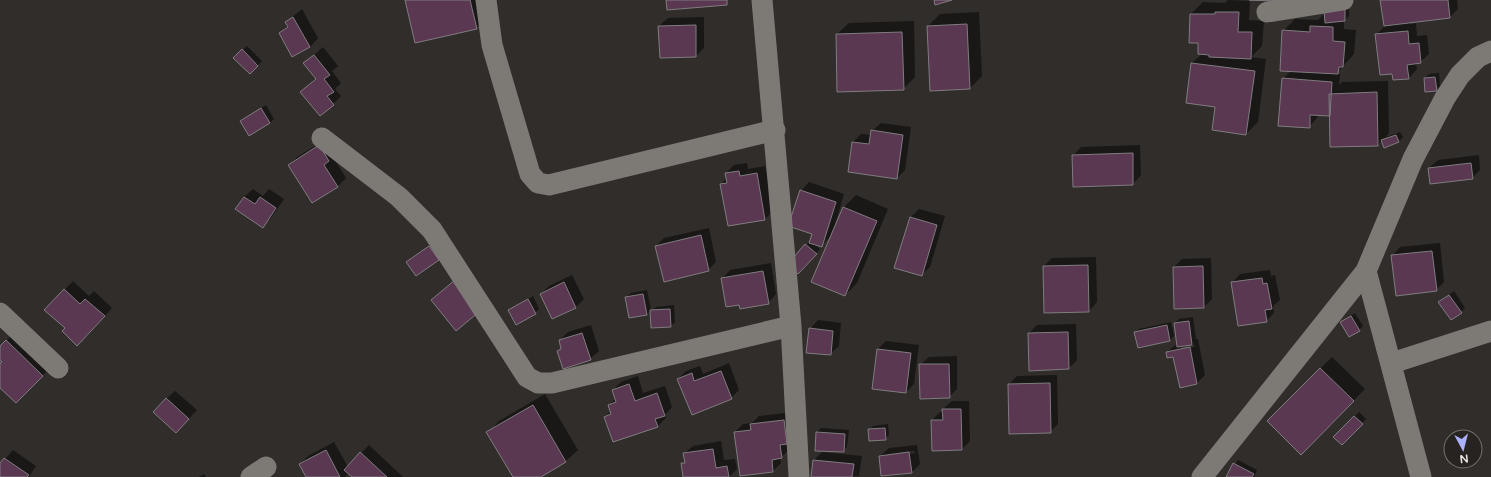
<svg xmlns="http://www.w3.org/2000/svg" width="1491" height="477" font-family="'Varela Round',sans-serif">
<rect width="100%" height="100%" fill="#302d2a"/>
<path fill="#0007" fill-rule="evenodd" d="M406,0H484L488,16L476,28Z
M1228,0L1250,1L1249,20L1264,21L1262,46L1251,57L1266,59L1258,122L1246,134L1217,106L1187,102L1192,63L1202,54L1191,14L1203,2L1225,3Z
M1381,0H1457L1458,9L1450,17L1410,22L1411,24L1416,23L1417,36L1427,35L1429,54L1420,62L1416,63L1417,69L1409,78L1393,72L1376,35L1385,26Z
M1349,5V16L1344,21V29L1356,30L1354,54L1337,73L1340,74L1339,85L1342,82L1388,81L1389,133L1386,137L1400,132L1403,137L1399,142L1382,140L1378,145L1331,115L1318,114L1317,118L1309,127L1283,79L1291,71L1283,31L1295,19L1318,20L1323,15Z
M302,9L318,38L310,47L280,33L288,25L286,22Z
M979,12L982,76L970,88L931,90L928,26L940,14Z
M704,17V48L696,56L660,57L659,26L668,18Z
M914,21L915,77L903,89L837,34L849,23Z
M247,46L262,61L250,73L235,58Z
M323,47L338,66L332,71L341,83L335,89L341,96L333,104L302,92L316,78L305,64Z
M1439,73L1440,86L1436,90L1425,78L1429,74Z
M266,105L274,119L270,123L241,121Z
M881,123L911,127L905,170L897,178L853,142L861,134L872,135V131Z
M328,138L333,157L346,178L338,186L312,202L289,165L297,157Z
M1140,145L1141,175L1133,184L1073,156L1081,147Z
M1479,155L1480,170L1472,178L1429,168L1438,160Z
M747,163L748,169L765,166L773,211L765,219L728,225L721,184L727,178L726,173L734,165Z
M809,182L844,194L832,235L822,245L813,243L820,249L802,269L789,265L811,240L813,234L801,191Z
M253,189L263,196L269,189L284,199L271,218L263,227L244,197Z
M856,195L888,209L857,283L845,295L812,282L844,207Z
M919,209L945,216L930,267L921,275L895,267L911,217Z
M709,228L716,262L708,270L656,246L664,238Z
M1440,243L1444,282L1436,290L1392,256L1400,247Z
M1096,257L1097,302L1089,311L1044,266L1052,258Z
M1211,258L1212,299L1204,307L1174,267L1182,259Z
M771,263L776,294L768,303L722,279L730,270Z
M1270,270L1271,276L1275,275L1280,300L1273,306L1274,313L1266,321L1232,283L1240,274Z
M572,275L584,299L576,307L553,318L541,294L549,286Z
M73,281L89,296L94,291L112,308L86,337L66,328L46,309Z
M647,290L651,310L647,314L630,317L626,297L631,293Z
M1454,291L1465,308L1461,312L1440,302Z
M533,296L539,309L535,313L509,311Z
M674,305L675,322L671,326L651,311L656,307Z
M1355,313L1363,326L1359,330L1342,322Z
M1193,317L1196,339H1198L1205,375L1197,383L1174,356L1167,352L1178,343L1175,323L1179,319ZM1194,345L1195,347L1181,349V347Z
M818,320L841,323L839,346L830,354L810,329Z
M1171,322L1174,336L1170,340L1138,347L1135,333L1139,329Z
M1076,324L1077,360L1069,368L1029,333L1037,325Z
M591,325L599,351L590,359L558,351L562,348L560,340L568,332Z
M15,332L50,368L16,402L0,386V365L3,362L0,359V347Z
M886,341L919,345L914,384L906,392L878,349Z
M957,356V389L949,397L920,365L929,357Z
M1332,357L1365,389L1301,454L1268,421Z
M729,363L739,390L731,398L678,379L686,371L700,366L703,374Z
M1057,375L1058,424L1050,432L1010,433L1009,384L1017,376Z
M638,376L643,393L665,386L672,407L665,415L666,418L658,426L605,417L611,411L609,405L616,398L613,390L621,382Z
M175,391L197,410L184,424L166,399Z
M545,394L578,450L566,461L539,477H514L488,433L499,421Z
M952,401H969L970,441L962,449L932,420L940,412H943V409Z
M792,412L790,449L780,458L781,463L773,471L735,432L743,424L752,423L759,416Z
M1359,412L1366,419L1342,444L1335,437Z
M888,424L889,435L885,439L869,430L873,426Z
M821,428L849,430L847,447L843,451L816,450L817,432Z
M721,441L724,460L735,459L737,469L729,477H691L683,464L685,461L684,454L693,446Z
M334,442L348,467L369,445L403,477H353L349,473L345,477H307L300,464L308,456Z
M917,445L920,464L912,472L880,456L889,448ZM914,451L915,453L888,456V454Z
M13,450L36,466L29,477H0V465Z
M822,452L862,456L859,476L812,477L814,460Z
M1238,460L1257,470L1254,477H1227Z
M204,474L206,477H199Z"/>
<path fill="#5a3852" stroke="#807c7f" d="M405,0H470L477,29L415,43Z
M666,0H727V5L667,10Z
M934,0H952L935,5Z
M1249,0H1296V2Z
M1380,0H1448L1450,18L1384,26Z
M1345,9V21L1325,23L1324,10Z
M1215,12H1239L1238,32H1252L1251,59L1209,57V55L1198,54V43H1189L1190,14H1215Z
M293,17L310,47L292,57L279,33L288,27L285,22Z
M967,24L970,89L930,91L927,26Z
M696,25V57L660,58L658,26Z
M1310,26L1333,27V41L1345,42L1343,67H1339L1338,74L1280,71L1282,30L1310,32Z
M1408,31L1409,44L1419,43L1421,63L1407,65L1409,79L1393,80L1392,74L1380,75L1375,34Z
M902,32L904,90L837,92L836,34Z
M242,49L258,66L250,74L233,58Z
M314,55L330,75L324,79L334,92L327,96L334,105L320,116L300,92L316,79L303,63Z
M1191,63L1255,71L1246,135L1212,130L1215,107L1186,103Z
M1435,77L1437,91L1425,92L1424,78Z
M1282,78L1332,82L1330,116L1310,115V128L1278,126Z
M1377,92L1378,146L1330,147L1329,94Z
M261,108L270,123L249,136L240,121Z
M871,130L903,135L897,179L848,172L852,142L869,144Z
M1396,135L1399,142L1384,148L1381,140Z
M319,145L329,161L324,165L338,187L312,203L288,165Z
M1133,153V185L1073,187L1072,155Z
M1471,163L1473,179L1430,184L1428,168Z
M739,171L740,176L757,173L765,220L728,226L720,184L727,183L725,173Z
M800,190L836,202L822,247L809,243L812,234L788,226Z
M244,197L255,204L260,197L276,208L263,228L235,209Z
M843,207L877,221L845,296L811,282Z
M910,217L937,225L922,276L894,268Z
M701,235L709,271L664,282L655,246Z
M805,244L817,254L798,274L787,265Z
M429,246L439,260L416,276L406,262Z
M1432,251L1437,291L1396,296L1391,255Z
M1088,265L1089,312L1044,313L1043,266Z
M1203,266L1204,308L1174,309L1173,267Z
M763,271L769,304L740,309L739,305L726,307L721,278Z
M1262,278L1263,284L1267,283L1272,309L1265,310L1267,322L1238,326L1231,282Z
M455,280L480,311L456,331L431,300Z
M564,282L576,308L552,319L540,294Z
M64,289L80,304L85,299L105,316L77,346L62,331L65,328L44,310Z
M643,294L647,315L629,318L625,297Z
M1449,295L1462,313L1451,320L1438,302Z
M528,299L536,314L516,325L508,310Z
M670,309L671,327L651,328L650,310Z
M1351,316L1360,331L1349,337L1340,322Z
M1189,321L1192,345L1177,347L1174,323Z
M1167,325L1170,341L1138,348L1134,332Z
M809,328L833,331L831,355L806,353Z
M1068,332L1069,369L1029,371L1028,333Z
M582,333L591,360L563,369L557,351L561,349L559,340Z
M6,340L43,376L16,403L0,388V363L2,362L0,360V346Z
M1190,347L1197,384L1180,388L1173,357L1167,358L1166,352Z
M877,349L911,353L906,393L872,389Z
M919,364H949L950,398L920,399Z
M1320,368L1354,401L1301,455L1267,421Z
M721,371L732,399L692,415L677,379L692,373L694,381Z
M1050,383L1051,433L1009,434L1008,384Z
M629,384L635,401L657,393L665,416L655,419L658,427L613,442L604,417L611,414L608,405L616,402L612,390Z
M166,398L189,419L176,433L153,412Z
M533,405L566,462L541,477H513L486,432Z
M942,409H961L962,450L932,451L931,420H943Z
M1354,416L1363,424L1342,445L1333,437Z
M784,420L787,444L780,445L782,458L772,460L773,472L740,476L734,432L751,430L750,424Z
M885,428L886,440L869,441L868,429Z
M816,432L845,434L844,452L815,451Z
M713,449L716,468L727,466L729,477H683L681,463H685L683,453Z
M326,450L340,477H306L299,464Z
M360,452L387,477H352L344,470Z
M909,452L912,473L881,476L879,456Z
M4,458L29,475L27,477H0V463Z
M813,460L854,464L852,477H811Z
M1233,463L1254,474L1252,477H1226Z"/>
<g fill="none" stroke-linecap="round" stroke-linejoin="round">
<path stroke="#7d7a76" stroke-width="21" d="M486,0L492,45L530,174L538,183L549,185L775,130
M762,0L791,326L799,477
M1267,12L1343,0
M322,138L399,197L432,230L527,377L538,383H552L791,326
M1366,271L1421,477
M0,313L58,368
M1392,363L1491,331
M251,477L266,467
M1202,477L1366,271L1413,159L1445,98L1460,75L1478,57L1491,51"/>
</g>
<g transform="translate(1463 449) rotate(173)"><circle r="19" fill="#262320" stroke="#74716e"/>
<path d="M0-3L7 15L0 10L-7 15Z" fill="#aab0fb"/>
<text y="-6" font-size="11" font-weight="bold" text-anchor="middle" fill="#e8e6e4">N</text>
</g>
</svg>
